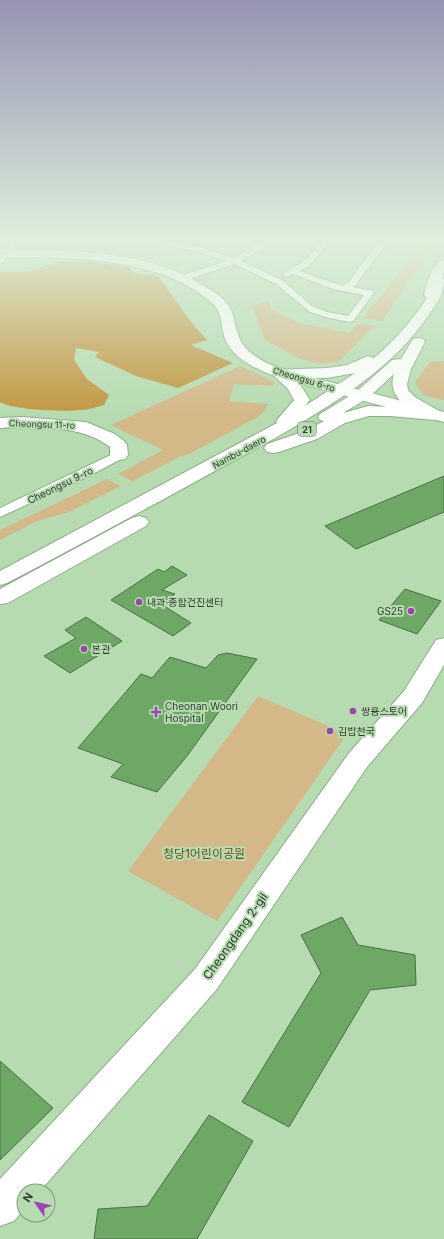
<svg xmlns="http://www.w3.org/2000/svg" width="444" height="1239" font-family="Inter,'Noto Sans KR',sans-serif">
<rect width="100%" height="100%" fill="#b6dbb1"/>
<path fill="#d4b888" d="M423,239H438L382,321L363,318L399,274Z
M268,301L271,309L299,323L349,333L359,323L375,326L338,362L319,364L298,358L265,340L252,305Z
M444,361V400L423,395L415,382L430,362Z
M240,366L275,382L273,386L234,384L229,401L268,404L265,410L258,417L187,455L181,456L133,481L118,474L163,450L111,425Z
M107,479L121,486L69,512L35,522L0,540V530Z
M258,696L347,734L217,921L128,871Z"/>
<path fill="#c29743" d="M63,261L99,263L129,267L132,272L159,277L191,322L207,340L191,345L233,363L178,388L136,376L95,357L99,352L76,348L74,360L87,379L109,395L104,405C96,407 88,410 80,410C64,412 13,410 0,402V272H23Z"/>
<path fill="#6ea865" stroke="#4c6d48" d="M444,476V512L356,549L325,526Z
M172,566L187,575L162,590L175,594L161,604L191,623L173,636L111,600L158,569L164,572Z
M405,589L441,601L417,634L379,620Z
M86,617L122,641L70,673L44,656L76,638L65,630Z
M227,653L257,659L187,756L157,792L111,777L123,764L78,748L141,674L152,678L170,657L206,668L218,655Z
M342,917L358,945L415,955L416,985L370,990L289,1127L242,1102L321,973L301,935Z
M0,1061L53,1108L0,1160Z
M209,1115L253,1141L197,1239H94L98,1209L147,1206Z"/>
<g fill="none" stroke-linecap="round" stroke-linejoin="round">
<defs>
<path id="street" d="M13,239H21L3,262H0V255Z
M137,239C170,239 203,247 234,258C246,252 258,239 272,239L261,249L241,261L282,280L312,306L327,312L348,316L364,295L333,289L293,274L287,277L283,274L303,262L325,239H333L309,266L299,271L343,286L350,281L369,254L384,239H392L375,258L356,285L352,287L373,291L374,293L353,321L350,322L329,318L310,312L276,284L234,264L186,280H180L179,278L180,276L227,261L192,250L141,241Z
M119,451L123,452L125,455L123,458L89,476L0,517V508Z"/>
<path id="secondary" d="M0,249C68,251 146,248 206,287C212,291 220,295 225,301C234,310 234,323 238,334C245,358 277,368 299,374L444,412V422C403,412 362,400 321,389C296,382 269,377 247,363C237,357 228,348 224,336C221,326 222,312 214,305C162,255 67,258 0,257Z
M21,417L86,422L115,434L124,441L127,445L128,455L125,459L119,460L113,459L110,455V447C82,425 34,426 0,428V418Z
M444,638V665L422,703L367,767L217,989L40,1191H24V1209L14,1221L0,1226V1179L195,969L349,753L404,691L436,640Z"/>
<path id="highway" d="M444,259V271L442,279L444,278C444,297 438,301 428,316C394,366 340,400 289,430C247,454 204,477 162,500C110,528 59,556 7,583L0,585V571L277,423L276,421L294,400L288,389L271,373L274,370L327,368L347,365L368,356L374,358C395,340 412,321 427,298L424,295C427,284 431,263 444,259ZM355,373L305,406L310,400L299,383L293,378H327Z
M418,338L423,339L425,342L411,369L407,384L408,390L415,397L441,412L443,415L441,418L435,420L390,416H369L345,423L317,439L279,452L273,453L267,452L264,448L267,444L305,431L324,421L320,420L318,417L320,414L356,392L392,360L401,359L413,339ZM394,374C389,390 397,401 411,408L368,406L343,413L368,398Z
M139,516L146,518L149,522L146,526L8,603L0,604V589L132,518Z"/>
</defs>
<use href="#street" stroke="#8bae86" stroke-width="2"/>
<use href="#secondary" stroke="#8bae86" stroke-width="2"/>
<use href="#highway" stroke="#8bae86" stroke-width="2"/>
<use href="#street" fill="#fff" fill-rule="evenodd"/>
<use href="#secondary" fill="#fff" fill-rule="evenodd"/>
<use href="#highway" fill="#fff" fill-rule="evenodd"/>
</g>
<linearGradient id="sky" x2="0" y2="1"><stop stop-color="#9593b2"/><stop offset="0.58" stop-color="#deefdc"/><stop offset="1" stop-color="#deefdc" stop-opacity="0"/></linearGradient>
<rect width="444" height="413" fill="url(#sky)"/>
<g fill="#9d43ae" stroke="#b6dbb1" stroke-width="1.5">
<circle cx="139" cy="602" r="4"/>
<circle cx="411" cy="611" r="4"/>
<circle cx="84" cy="649" r="4"/>
<circle cx="353" cy="711" r="4"/>
<path d="M154 706h4v4h4v4h-4v4h-4v-4h-4v-4h4z"/>
<circle cx="330" cy="731" r="4"/>
</g>
<g text-anchor="middle" dominant-baseline="central" stroke-width="4" stroke-linejoin="round" paint-order="stroke">
<g font-size="9" fill="#303e2e" stroke="#b6dbb1">
<text transform="translate(304 379) rotate(17)">Cheongsu 6-ro</text>
<text transform="translate(42 424) rotate(2)">Cheongsu 11-ro</text>
<text transform="translate(239 452) rotate(-28)">Nambu-daero</text>
</g>
<rect fill="#b6dbb1" stroke="#586d55" stroke-width="1" x="298" y="422" width="18" height="14" rx="3"/>
<g font-size="9" font-weight="bold" fill="#303e2e">
<text x="307" y="429">21</text>
</g>
<g font-size="10" fill="#303e2e" stroke="#b6dbb1">
<text transform="translate(60 485) rotate(-26)">Cheongsu 9-ro</text>
</g>
<g font-size="10" fill="#303e2e" stroke="#b6dbb1" text-anchor="start">
<text x="147" y="602">내과·종합건진센터</text>
<text x="403" y="611" text-anchor="end">GS25</text>
<text x="92" y="649">본관</text>
<text x="165" y="706">Cheonan Woori<tspan x="165" dy="12">Hospital</tspan></text>
<text x="361" y="711">쌍용스토어</text>
<text x="338" y="731">김밥천국</text>
</g>
<g font-size="12" fill="#6e5111" stroke="#b6dbb1">
<text x="204" y="853">청당1어린이공원</text>
</g>
<g font-size="12" fill="#303e2e" stroke="#b6dbb1">
<text transform="translate(235 936) rotate(-55)">Cheongdang 2-gil</text>
</g>
</g>
<g transform="translate(36 1203) rotate(304)"><circle r="19" fill="#b6dbb1" stroke="#809c7d"/>
<path d="M0-3L7 15L0 10L-7 15Z" fill="#9d43ae"/>
<text y="-6" font-size="11" font-weight="bold" text-anchor="middle" fill="#303e2e">N</text>
</g>
</svg>
